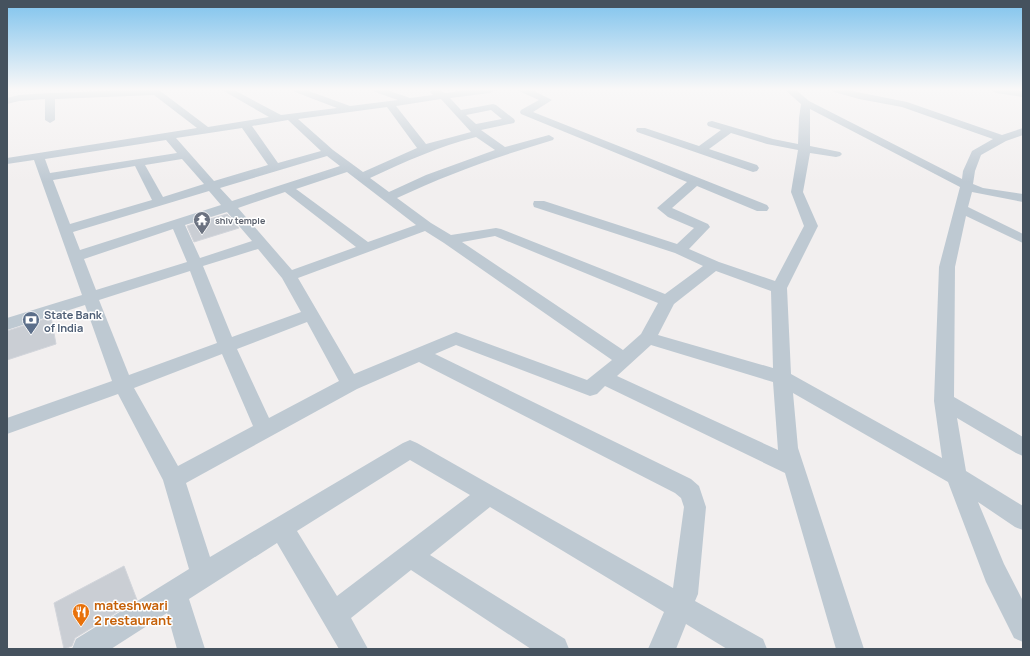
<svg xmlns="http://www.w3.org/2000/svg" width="1030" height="656" font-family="Manrope,sans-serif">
<rect width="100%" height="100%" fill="#f2efef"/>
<path fill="#caced4" stroke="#d2d5db" d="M227,214L239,228L194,242L187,226Z
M51,317L56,344L7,360V331Z
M124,566L137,600L75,638L72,646L64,649L54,603Z"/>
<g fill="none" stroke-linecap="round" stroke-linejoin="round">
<path fill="#bec9d2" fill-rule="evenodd" d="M138,90H159L208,127L269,117L222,90H234L281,115L337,108L295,92L293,90H306L350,106L398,100L375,92L373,90H387L410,98L433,95L430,92L432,90H438L445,93L470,90H495L490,93L450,98L461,110L493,104L496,105L514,119L515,121L514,123L481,130L505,147L549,135L554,138L553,140C499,156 448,174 397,198L431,223L451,235L496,228L501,229L665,294L703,266L675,253L534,207L533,204L534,201H544L677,244L694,228L668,217L657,208L687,182L521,114L520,112L521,110L539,100L521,92L519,90H532L552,100L533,112L767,205L769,208L767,211H757L697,186L672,208L708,224L710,227L689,249L719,262L775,281L804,226L791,192L798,150L767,144L731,133L709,149L757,165L759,168L757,171L753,172L637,132L636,130L637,128H645L699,146L721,130L708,126L707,124L708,122L712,121L773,139L798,144L799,118L801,104L785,90H796L809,101L962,179L963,171L972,151L993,139L902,107L859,99L834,92L832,90H847L907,102L1002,135L1023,128V135L1006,141L981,155L975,171L973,184L983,188L1023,194V202L972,192L968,207L1023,234V243L966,216L955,267L954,397L1023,437V456L1016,453L957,418L966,471L1023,506V530L1015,527L978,502L1004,564L1023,601V642L1014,638L986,582L948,482L793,393L798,448L864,649H836L785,473L605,386L597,394L590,396L456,345L435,354L691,479L699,486L706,507L698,594L695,601L763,639L767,649H727L686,624L676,649H648L664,612L490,507L430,555L565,639L569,649H531L411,570L351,618L368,649H339L277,543L189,599L205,649H177L167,613L111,649H72L76,639L189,569L163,480L118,394L7,434V418L112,381L85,305L7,330V318L82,295L34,160L7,164V158L197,128L154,95L55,99V120L50,123L45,120V99L19,101L7,104V98L19,95L50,93ZM441,99L471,132L426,144L396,106ZM387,107L417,148L363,172L333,150L298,119ZM810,109L960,187L939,267L934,401L942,458L791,374L787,288L818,226L803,192L810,153L836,157L840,156L842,154L840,152L810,146ZM491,110L502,119L476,124L466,115ZM288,120L321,151L278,163L252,126ZM242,128L268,165L214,181L176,138ZM476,137L495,150L426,175L389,192L370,178C405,162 439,146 476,137ZM166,140L177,153L50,173L45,159ZM327,156L340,166L232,201L220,188ZM182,159L204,184L163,197L145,165ZM135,166L152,200L70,224L53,180ZM347,172L416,225L368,242L296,189ZM209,191L221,205L80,250L73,232ZM285,192L356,247L292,270L238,208ZM227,212L252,241L200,258L185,225ZM173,229L187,262L96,290L84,259ZM425,231L444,243L612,360L587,380L456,332L354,374L298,278ZM495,236L658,303L641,334L623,350L462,242ZM258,249L282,278L301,312L232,337L203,266ZM190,271L217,343L129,375L99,300ZM716,271L771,291L773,368L658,335L674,304ZM307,322L339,381L269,418L237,349ZM651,345L773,382L778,450L617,376ZM222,354L253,426L178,466L134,388ZM419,362L675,493L681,498L684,507L673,588L417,443L410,440L403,443L210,557L186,483L357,389ZM410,460L470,495L337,596L297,531Z
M991,90L1023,91V97L996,93Z"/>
</g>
<linearGradient id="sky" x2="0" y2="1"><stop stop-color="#7fc3ed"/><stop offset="0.49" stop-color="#f9f8f8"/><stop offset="1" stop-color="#f9f8f8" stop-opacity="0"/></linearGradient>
<rect width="1030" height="182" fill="url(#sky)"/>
<defs>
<symbol id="temple-pin" viewBox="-11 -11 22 30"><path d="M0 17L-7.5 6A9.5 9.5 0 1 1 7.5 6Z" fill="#6b7280" stroke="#fff"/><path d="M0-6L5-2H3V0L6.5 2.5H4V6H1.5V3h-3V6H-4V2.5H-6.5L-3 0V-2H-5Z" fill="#fff"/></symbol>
<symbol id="bank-pin" viewBox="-11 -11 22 30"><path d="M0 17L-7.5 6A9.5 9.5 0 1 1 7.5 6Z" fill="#5c6f8a" stroke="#fff"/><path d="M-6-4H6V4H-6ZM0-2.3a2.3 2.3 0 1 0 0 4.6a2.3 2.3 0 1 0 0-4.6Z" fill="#fff"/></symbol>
<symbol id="restaurant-pin" viewBox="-11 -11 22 30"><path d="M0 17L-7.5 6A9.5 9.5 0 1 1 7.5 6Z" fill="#e8710a" stroke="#fff"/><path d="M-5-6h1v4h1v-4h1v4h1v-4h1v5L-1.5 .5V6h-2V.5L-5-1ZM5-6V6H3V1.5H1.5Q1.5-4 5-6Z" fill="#fff"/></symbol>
</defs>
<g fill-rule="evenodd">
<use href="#temple-pin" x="192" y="210" width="20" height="27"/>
<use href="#bank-pin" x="21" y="310" width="20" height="27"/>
<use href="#restaurant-pin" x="71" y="602" width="20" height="27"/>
</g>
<g text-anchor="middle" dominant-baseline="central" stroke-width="3" stroke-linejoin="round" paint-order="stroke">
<g font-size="9" font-weight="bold" fill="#5b616d" stroke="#fff" text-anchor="start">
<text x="215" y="220">shiv temple</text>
</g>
<g font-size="11" font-weight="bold" fill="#4e5e75" stroke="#fff" text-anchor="start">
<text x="44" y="314">State Bank<tspan x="44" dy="13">of India</tspan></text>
</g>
<g font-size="13" font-weight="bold" fill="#c56008" stroke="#fff" text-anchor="start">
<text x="94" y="605">mateshwari<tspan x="94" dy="15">2 restaurant</tspan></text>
</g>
</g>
<rect width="1030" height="656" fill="none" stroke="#45525e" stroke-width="16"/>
</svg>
